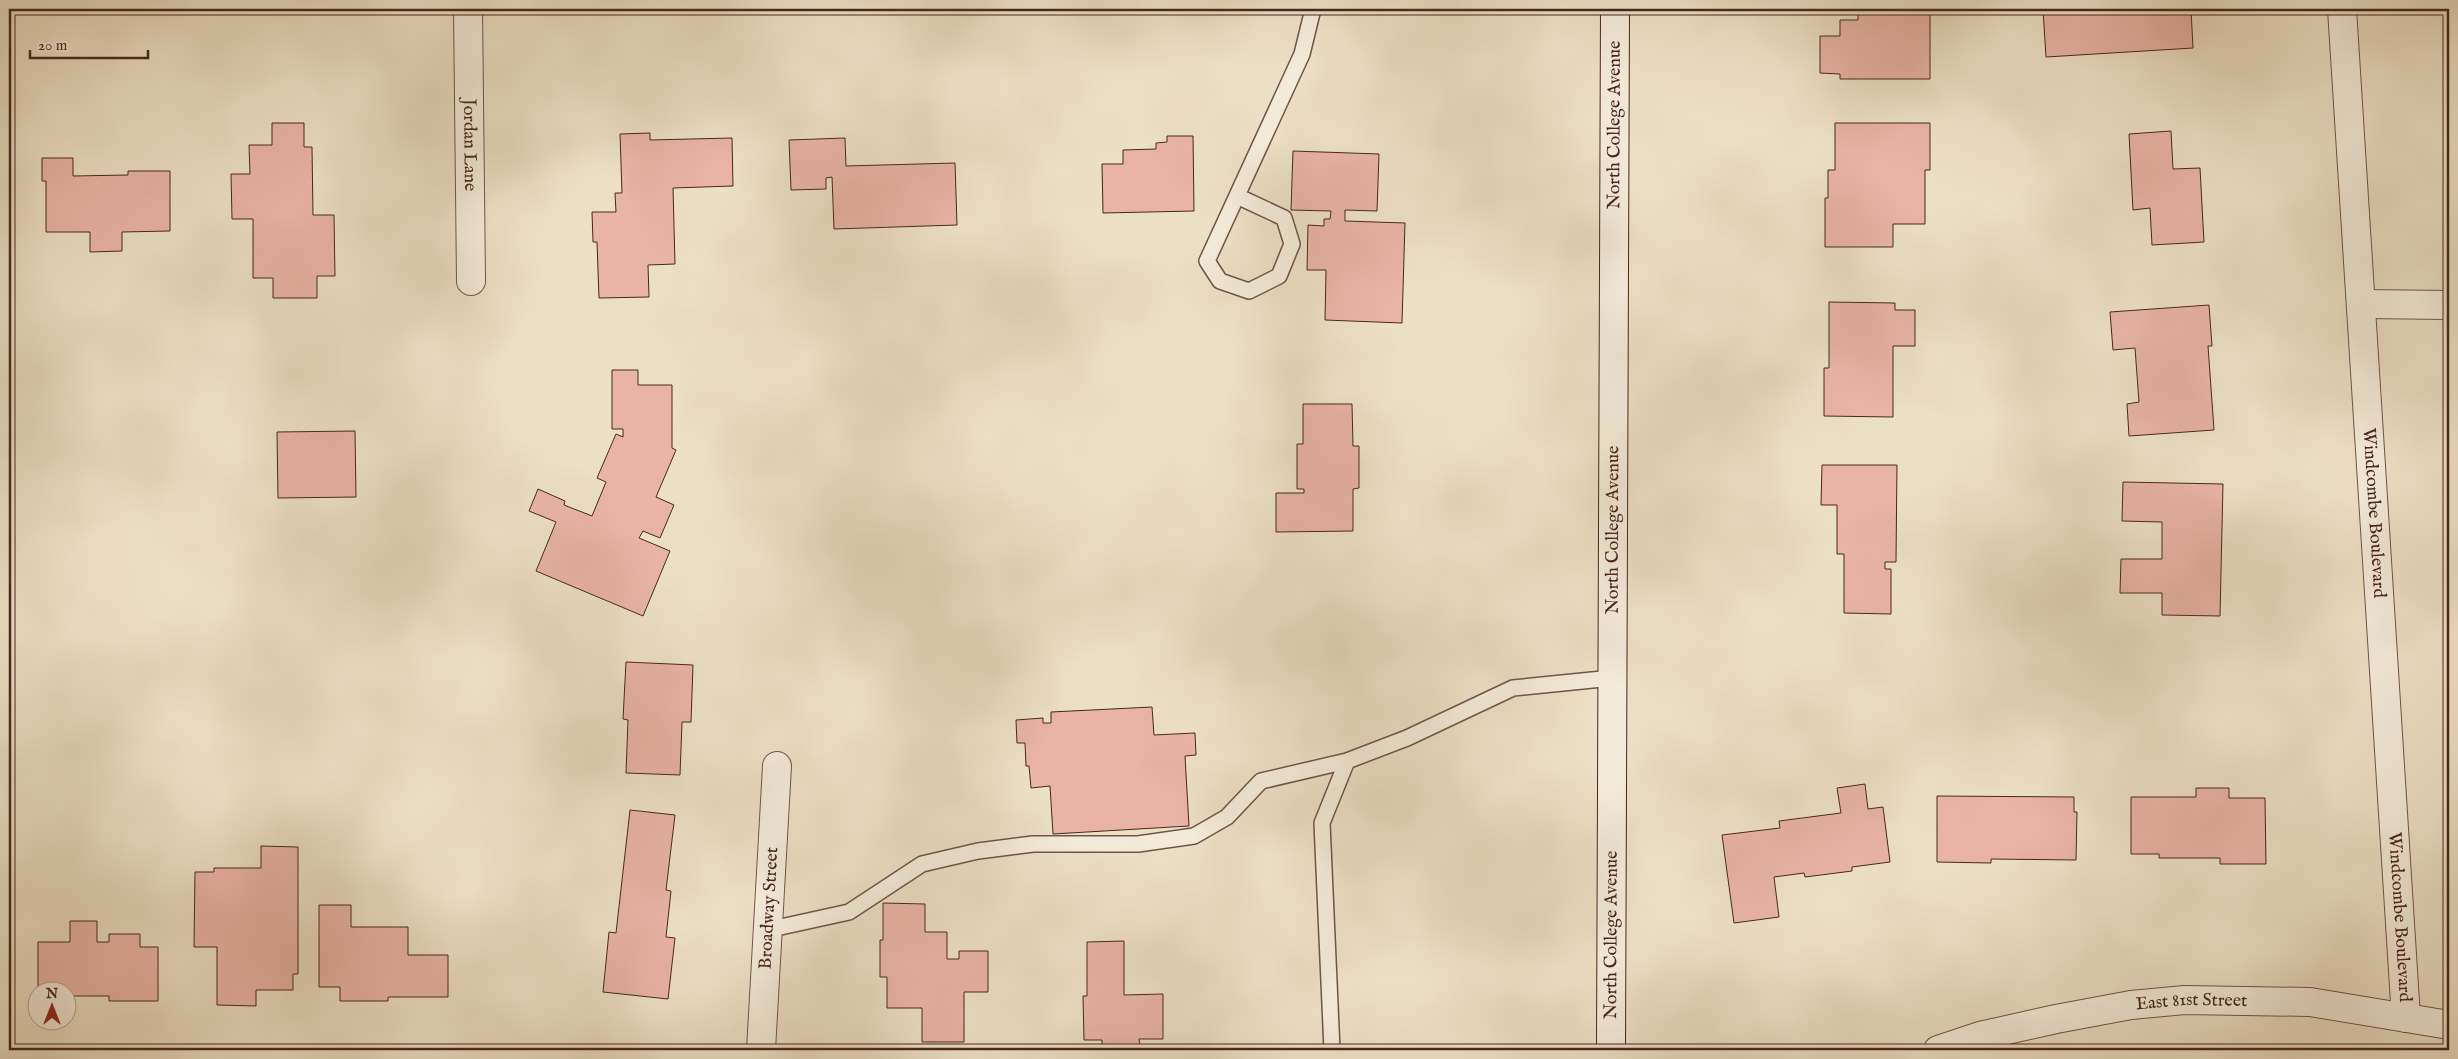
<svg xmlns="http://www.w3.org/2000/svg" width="2458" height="1059" font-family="'IM FELL English',serif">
<rect width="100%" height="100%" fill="#ece0c4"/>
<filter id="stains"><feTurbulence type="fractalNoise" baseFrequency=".004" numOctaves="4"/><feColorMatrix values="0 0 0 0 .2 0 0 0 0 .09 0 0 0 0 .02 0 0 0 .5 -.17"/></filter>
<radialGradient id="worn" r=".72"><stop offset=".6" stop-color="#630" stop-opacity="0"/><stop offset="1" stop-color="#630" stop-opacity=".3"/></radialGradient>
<path fill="#e9b4a5" stroke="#48281c" d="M1858,9H1930V79H1840V74L1820,73V36H1840V20H1858Z
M2043,9H2191L2193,48L2046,57Z
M272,123H304V147H312L313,215H334L335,276H317V298H273V278H253V219H232L231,174H250L249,145H272Z
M1835,123H1930V170H1925V224H1893V247H1825V198H1828V170H1835Z
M2171,131L2173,169L2200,168L2204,242L2152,245L2150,208L2133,210L2129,134Z
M650,133V140L732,138L733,186L673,188L675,264L648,265L649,297L599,298L597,242H593L592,212H616L615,193H622L620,134Z
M1167,136H1193L1194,211L1103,213L1102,164H1123V150L1156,149V143L1167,142Z
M845,138L846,166L955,163L957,225L834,229L832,177L826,178V189L791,190L789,140Z
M1293,151L1379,154L1377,211L1345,210V221L1405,223L1402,323L1325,320L1326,270H1307L1308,225L1324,226V219H1330L1331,211L1291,210Z
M42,158H73V176L128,175V171H170V231L122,232V251L90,252V232H46V181H42Z
M1829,302L1895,303V310H1915V346H1893V417L1824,416V368H1829Z
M2209,305L2212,346H2208L2214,430L2129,436L2127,404L2139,402L2135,348L2113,350L2110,312Z
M612,370H638V385H672V448L676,450L656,497L674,505L660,538L643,531L639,538L670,551L643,616L536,571L556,522L529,511L538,489L565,501L564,505L592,516L606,482L597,478L616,434L623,437V429H612Z
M1303,404H1352L1353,446H1359V488L1353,489V531L1276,532V493H1304V489H1297V444H1303Z
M355,431L356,497L278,498L277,432Z
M1822,465H1897L1896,562H1885V569H1891V614L1844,613V554H1837V505H1821Z
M2123,482L2223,484L2220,616L2162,615V593H2120L2121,559H2162V522L2122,521Z
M626,662L693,665L691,722H682L680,775L626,773L628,720L623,719Z
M1152,707L1154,735L1195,733L1196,755L1185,756L1189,826L1053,834L1050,786L1031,788L1029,766H1026L1025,743H1017L1016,720L1043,718V723H1051V712Z
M1865,784L1868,809L1883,807L1890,862L1852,867V871L1805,877L1804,873L1774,877L1779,917L1734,923L1722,835L1780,828L1779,821L1841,813L1837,788Z
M2196,788H2229V798H2265L2266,864H2220V858H2159V854H2131V797H2196Z
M1937,796L2074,797V812H2077L2076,860L1991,859V863L1937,862Z
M630,810L675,815L666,890L671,891L666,937L675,938L668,999L603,992L609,932L616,933Z
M261,846L298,847V974H293V990H256V1006L217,1005V947H194L195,872H214V868H261Z
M883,903L925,904V932H947V959H959V951H988V992H964V1042H922V1008H887V977H880V940H883Z
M319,905H351V927H408V955H448V997H388V1001H340V987H319Z
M70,921H97V942H109V934H140V947H158V1001H109V996H69L68,1006V992H38V942H70Z
M1124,941V995L1163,994V1039H1139L1140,1045H1102V1040H1084L1083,996H1087V942Z"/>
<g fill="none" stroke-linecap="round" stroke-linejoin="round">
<defs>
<path id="service" d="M1237,196L1284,218L1292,244L1279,276L1249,291L1220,281L1207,261L1302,54L1313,9
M767,930L849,912L922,864L978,851L1033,844H1138L1194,836L1227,817L1261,781L1347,761
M1332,1050L1322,823L1347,761L1407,738L1513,688L1612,678"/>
<g id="minor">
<path id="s1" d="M468,9L471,281"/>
<path id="s2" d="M2342,9L2406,1018"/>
<path d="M2363,304L2449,305"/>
<path id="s3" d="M761,1050L777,766"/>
<path id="s4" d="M1938,1050L1980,1036L2056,1019L2131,1005L2185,1000L2310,1002L2449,1025"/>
</g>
<g id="secondary">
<path id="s5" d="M1611,1050L1615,9"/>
</g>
</defs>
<use href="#service" stroke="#715646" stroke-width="18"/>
<use href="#minor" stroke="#715646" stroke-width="30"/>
<use href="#secondary" stroke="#48281c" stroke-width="30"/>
<use href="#service" stroke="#f3ebd9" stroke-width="15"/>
<use href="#minor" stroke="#f3ebd9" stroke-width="28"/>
<use href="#secondary" stroke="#f3ebd9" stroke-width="28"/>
</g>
<g text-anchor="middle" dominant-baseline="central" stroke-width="4" stroke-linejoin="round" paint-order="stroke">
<g font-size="18" fill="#48281c" stroke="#f3ebd9">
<text stroke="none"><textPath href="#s5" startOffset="925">North College Avenue</textPath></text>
<text stroke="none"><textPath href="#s1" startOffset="136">Jordan Lane</textPath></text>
<text stroke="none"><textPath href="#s2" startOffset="505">Windcombe Boulevard</textPath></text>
<text stroke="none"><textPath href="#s5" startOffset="520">North College Avenue</textPath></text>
<text stroke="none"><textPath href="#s3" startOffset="142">Broadway Street</textPath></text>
<text stroke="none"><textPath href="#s2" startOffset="910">Windcombe Boulevard</textPath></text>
<text stroke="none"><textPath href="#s5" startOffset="115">North College Avenue</textPath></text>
<text stroke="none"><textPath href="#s4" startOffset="259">East 81st Street</textPath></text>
</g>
</g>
<rect width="2458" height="1059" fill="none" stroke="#ece0c4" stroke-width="30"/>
<rect x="10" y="10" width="2438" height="1039" fill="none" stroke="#48281c" stroke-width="2.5"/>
<rect x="15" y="15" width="2428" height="1029" fill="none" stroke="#48281c"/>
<g transform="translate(52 1006)"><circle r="24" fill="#f3ebd9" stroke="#af9d8d"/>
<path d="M0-4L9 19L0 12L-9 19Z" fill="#8f2418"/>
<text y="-8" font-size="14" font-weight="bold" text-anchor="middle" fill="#48281c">N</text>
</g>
<path d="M30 50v8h118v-8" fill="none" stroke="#48281c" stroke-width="2.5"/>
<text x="38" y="50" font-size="15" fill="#48281c" stroke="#f3ebd9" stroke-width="4" paint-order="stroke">20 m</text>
<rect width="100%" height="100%" filter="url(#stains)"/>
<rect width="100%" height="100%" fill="url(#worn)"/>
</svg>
